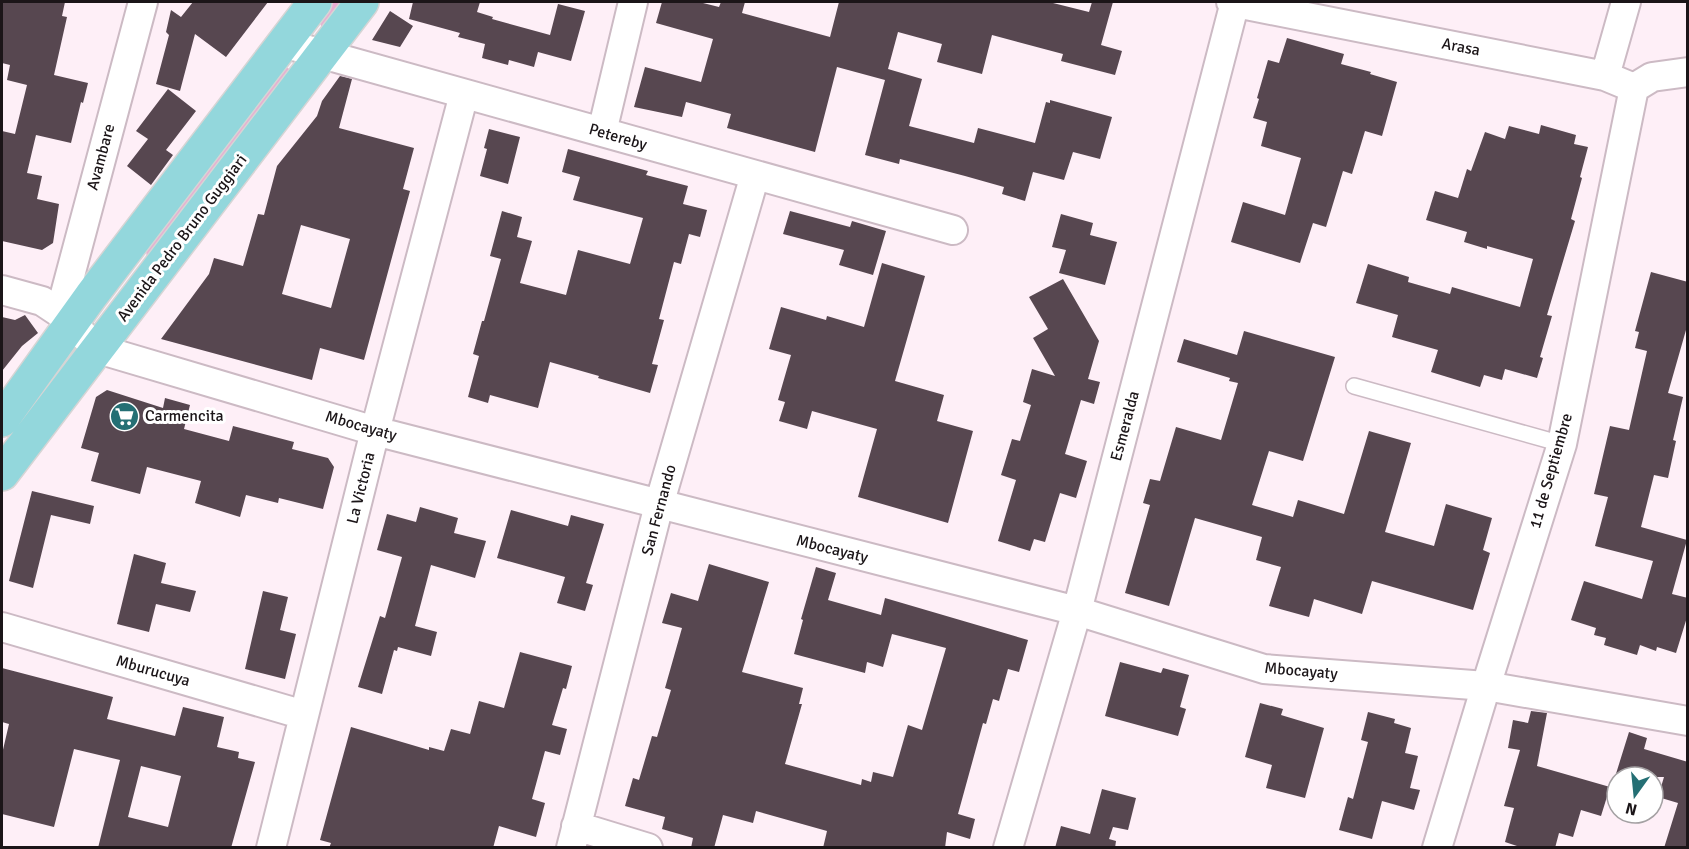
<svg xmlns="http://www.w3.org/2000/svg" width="1689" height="849" font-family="Signika,sans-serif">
<rect width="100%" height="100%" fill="#feeff7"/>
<path fill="#e9acd1" d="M333,2H351L322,29L319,20Z
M285,67L292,70L147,258L146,251Z"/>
<path fill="#574750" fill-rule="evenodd" d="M2,2H65L62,16L67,17L54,75L88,83L83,103L81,102L71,143L36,135L27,173L42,176L37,199L59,204L53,243L42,250L2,241V131L15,134L27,85L7,80L10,65L2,63Z
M193,2H268L226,57L195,34L180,91L156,84L169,35L166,32L171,10L181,17Z
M413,2H480L477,12L493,17L492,19L550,35L558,4L585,11L571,61L538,52L534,67L509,60L508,65L482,58L485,44L458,37L460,33L409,19Z
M662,2H699L719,7L721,2H745L742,13L830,37L839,2H1049L1089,12L1092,2H1113L1101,45L1122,51L1115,75L1061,61L1063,54L992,35L982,74L937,62L942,44L898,32L888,69L922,79L909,126L974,143L978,128L1035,143L1046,102L1050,103V100L1112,117L1100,159L1073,152L1064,180L1033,172L1025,201L1002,194L1004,187L965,176L900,159L899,164L865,155L885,80L837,67L815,152L727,128L731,114L686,102L682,117L634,107L645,67L701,82L713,39L656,23Z
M390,11L413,26L400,47L372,40Z
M1287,38L1344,54L1341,64L1371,72L1370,74L1397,82L1382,136L1365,131L1352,174L1343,171L1326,227L1313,223L1300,263L1231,242L1243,202L1285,215L1301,158L1261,146L1267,122L1253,118L1259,99L1257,98L1268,60L1279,63Z
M340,76L352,79L339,128L414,148L403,189L410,191L364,360L320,348L312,380L161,339L209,274L214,258L243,266L258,214L264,215L277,166L317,116L322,101ZM301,225L350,239L331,308L282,294Z
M168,89L196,111L166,150L173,155L151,185L127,166L148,139L136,131Z
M1541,125L1576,135L1574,144L1588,147L1580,177L1582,178L1571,219L1575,221L1547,315L1552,316L1540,357L1543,358L1537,378L1505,369L1502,380L1484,375L1480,387L1431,372L1438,350L1392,337L1398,315L1356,303L1368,264L1409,277L1408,282L1450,294L1452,287L1520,307L1533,259L1487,246V249L1464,242L1467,232L1426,220L1435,191L1458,198L1467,169L1471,171L1485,132L1505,139L1509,126L1539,134Z
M489,129L520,137L508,184L480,176L487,149L484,148Z
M568,149L648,171L646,175L688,186L683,204L707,210L700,237L689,234L681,264L674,262L659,319L664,320L652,364L658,365L650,393L598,378L599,376L550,362L538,408L490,395L488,403L468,397L479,356L473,354L482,321H484L501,259L490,256L502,211L522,217L517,237L532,241L520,283L566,295L578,250L630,264L643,218L573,200L580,177L562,172Z
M790,211L850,227L852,221L886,231L873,275L839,265L844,250L783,234Z
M1061,214L1093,223L1090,235L1117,242L1105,285L1059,273L1066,250L1052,247Z
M882,263L925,276L895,381L944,395L937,421L973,431L948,523L858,497L877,429L812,411L807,429L779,421L785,402L778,400L791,355L769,349L781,307L826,320L827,316L864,327Z
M1651,272L1688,282V323L1668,393L1683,397L1673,440L1676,441L1668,478L1654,475L1641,527L1687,540L1672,594L1688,598V614L1676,653L1657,647L1656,651L1640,645L1637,655L1604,645L1606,638L1594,635L1596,628L1571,620L1584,581L1642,599L1653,561L1595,546L1608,497L1594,494L1610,426L1629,430L1647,351L1635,348L1639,332L1635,331Z
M1063,279L1099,341L1088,379L1100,382L1094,404L1081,400L1065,454L1087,461L1076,498L1060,493L1045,542L1034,539L1030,551L998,541L1016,480L1001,475L1012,439L1020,441L1031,405L1023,402L1032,369L1055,376L1033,338L1048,329L1029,297Z
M25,315L38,333L22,346L2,371V317L15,320Z
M1244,331L1335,357L1303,461L1269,451L1252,505L1293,517L1298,500L1344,514L1369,431L1411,443L1385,532L1434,546L1446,504L1492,518L1483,550L1490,553L1473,610L1372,581L1362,614L1314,599L1309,617L1269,606L1281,567L1256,560L1262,537L1195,518L1169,606L1125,593L1150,505L1143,503L1150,479L1160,481L1176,427L1221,440L1238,383L1229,381L1230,378L1177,362L1184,339L1237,355Z
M107,390L163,408L165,398L190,405L184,429L229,441L233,426L294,442L292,449L328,458L334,467L323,509L279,498L278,503L246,495L240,517L195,503L201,481L147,467L140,494L91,481L99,453L81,448L96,397Z
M32,491L94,506L90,524L51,515L33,588L9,581Z
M420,507L458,518L454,533L486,541L475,578L431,565L415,626L437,632L431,656L398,647L397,651L394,650L382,694L358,687L380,616L385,618L402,557L377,550L387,514L416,522Z
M511,510L568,526L571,515L604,524L586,583L593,585L585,611L557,603L565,577L497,558Z
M134,554L166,563L161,583L196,591L190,612L156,604L149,632L117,624Z
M709,564L769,582L742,672L803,688L799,704H802L785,764L861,785L862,779L871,782L873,772L893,777L908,725L922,730L946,648L892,634L883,667L867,662L865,673L794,654L803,620L801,619L816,567L836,573L828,600L881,615L885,598L1028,640L1019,672L1008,669L999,701L993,699L986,724L983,723L958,814L975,819L970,839L947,832L945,848H823L827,831L756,811L753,823L723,815L714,848H691L693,838L662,829L665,817L625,806L633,778L639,780L652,736L657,737L671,690L665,688L682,628L662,623L671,593L698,601Z
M263,591L288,597L280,630L296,634L285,679L245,669Z
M520,652L572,666L566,689L563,688L552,725L567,729L560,755L545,751L532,799L545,803L536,837L499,826L493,848H329L331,843L320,840L351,727L429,750V747L444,751L451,729L470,734L479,701L504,708Z
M1120,662L1161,673L1163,668L1189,675L1180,707L1186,709L1178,736L1105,716Z
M2,668L113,697L107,719L175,736L183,707L224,717L217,747L239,752L238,758L255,762L231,848H98L120,760L74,749L54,827L2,814V754L9,724L2,722ZM141,766L181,776L168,827L128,817Z
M1260,703L1283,709L1281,715L1324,728L1305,798L1266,788L1272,765L1245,757Z
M1531,711L1547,713L1537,766L1610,787L1601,816L1581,810L1573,837L1559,833L1555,848H1523L1505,842L1514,808L1504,806L1520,750L1508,748L1513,720L1528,723Z
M1368,712L1395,719L1394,723L1411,728L1405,753L1418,756L1410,788L1420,790L1414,810L1382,801L1372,839L1339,830L1348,797L1353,799L1368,742L1361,740Z
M1629,732L1647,738L1644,749L1688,762V848H1664L1678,803L1658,797L1664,777H1615Z
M1102,789L1136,798L1128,830L1113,827L1109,839L1116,841L1115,848H1055L1061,826L1090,834Z"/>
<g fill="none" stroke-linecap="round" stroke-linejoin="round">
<defs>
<path id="lane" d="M1354,386L1562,444"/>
<path id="street" d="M1231,2L1605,76L1634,88
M283,43L953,230
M1605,76L1626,2
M1634,88L1652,77L1688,72
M602,132L633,2
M2,290L42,301L60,313L98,349L375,431L1077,611L1264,669L1486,686L1688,721
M60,313L143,2
M2,627L304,715
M576,826L648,848
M271,848L375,431L464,94
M571,848L659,505L755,175
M1008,848L1077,611L1235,2
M1437,848L1486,686L1562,444L1634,88"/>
<path id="primary" d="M2,420L91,296L315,2
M2,474L362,2"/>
</defs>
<use href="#lane" stroke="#ccbac4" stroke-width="18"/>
<use href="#street" stroke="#ccbac4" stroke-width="32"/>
<use href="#primary" stroke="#d6d5d5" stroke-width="36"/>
<use href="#lane" stroke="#fff" stroke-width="15"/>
<use href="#street" stroke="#fff" stroke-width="28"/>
<use href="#primary" stroke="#93d7dc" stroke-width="33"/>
</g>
<defs>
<symbol id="supermarket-disc" viewBox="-11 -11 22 22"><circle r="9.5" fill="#246f74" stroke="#fff"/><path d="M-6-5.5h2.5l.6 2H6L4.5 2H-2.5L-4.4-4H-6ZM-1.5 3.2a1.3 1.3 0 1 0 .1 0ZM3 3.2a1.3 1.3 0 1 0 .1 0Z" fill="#fff"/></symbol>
</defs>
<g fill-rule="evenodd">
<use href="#supermarket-disc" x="108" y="400" width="33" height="33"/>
</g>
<g text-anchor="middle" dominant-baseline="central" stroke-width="6" stroke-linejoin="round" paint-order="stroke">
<g font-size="16" fill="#1b1518" stroke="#fff">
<text transform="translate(1461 47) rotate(11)">Arasa</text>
<text transform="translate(618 137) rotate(16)">Petereby</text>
<text transform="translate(101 157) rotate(-75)">Avambare</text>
<text transform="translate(182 238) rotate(-53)">Avenida Pedro Bruno Guggiari</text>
<text transform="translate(361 426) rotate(16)">Mbocayaty</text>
<text transform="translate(1125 426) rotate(-75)">Esmeralda</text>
<text transform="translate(1551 471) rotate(-74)">11 de Septiembre</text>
<text transform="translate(361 488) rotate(-76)">La Victoria</text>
<text transform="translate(659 510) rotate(-75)">San Fernando</text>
<text transform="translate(832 549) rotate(14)">Mbocayaty</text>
<text transform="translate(153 671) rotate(16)">Mburucuya</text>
<text transform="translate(1301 671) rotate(5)">Mbocayaty</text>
</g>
<g font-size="16" fill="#1b1518" stroke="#fff" text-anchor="start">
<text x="145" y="416">Carmencita</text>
</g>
</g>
<rect width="1689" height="849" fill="none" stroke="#1b1518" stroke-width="6"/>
<g transform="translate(1635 795) rotate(195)"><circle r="28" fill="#ffffff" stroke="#a4a1a3" stroke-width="1.5"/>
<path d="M0-4.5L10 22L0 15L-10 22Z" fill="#246f74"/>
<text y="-9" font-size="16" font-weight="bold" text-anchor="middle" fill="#1b1518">N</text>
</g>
</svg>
